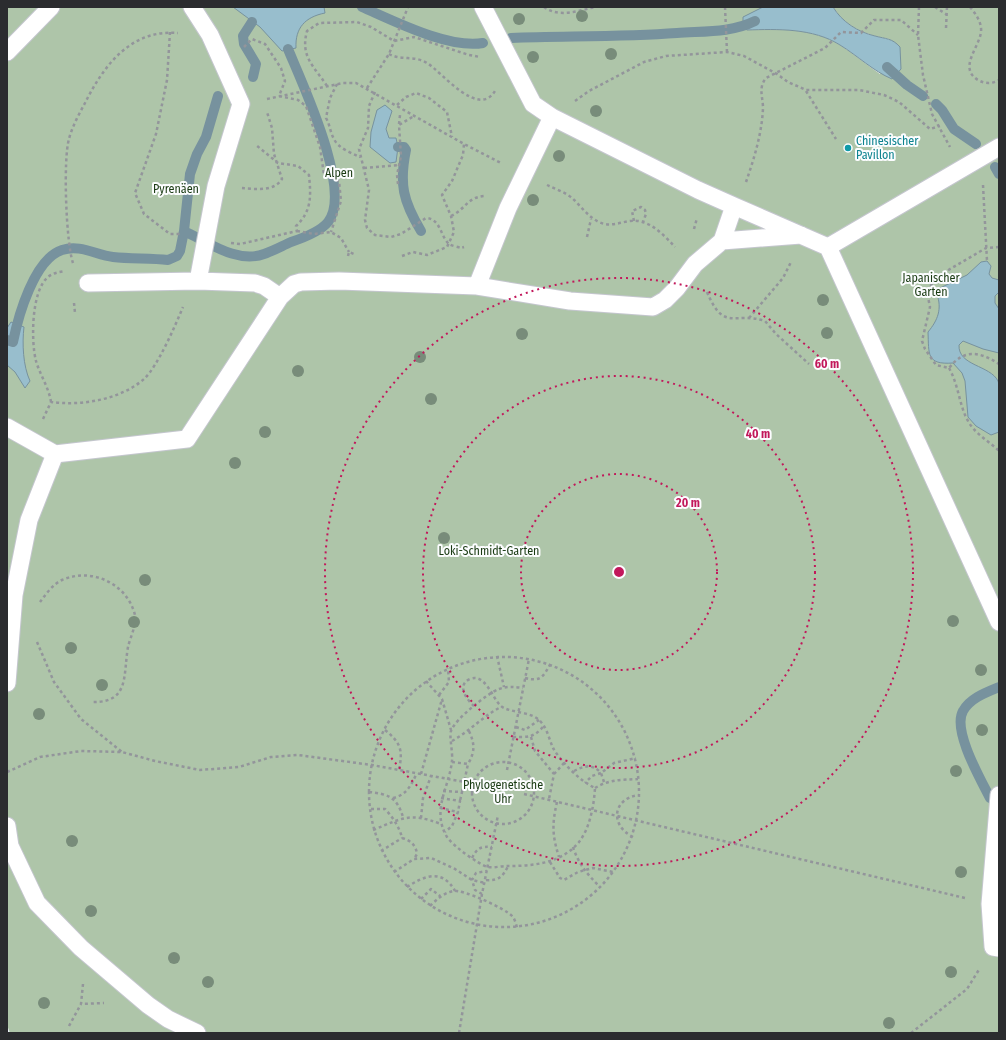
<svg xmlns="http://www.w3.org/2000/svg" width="1006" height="1040" font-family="'Fira Sans Condensed',sans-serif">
<rect width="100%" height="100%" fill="#edf0f8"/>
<path fill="#aec5a9" d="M7,7H763L747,30C778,29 813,28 840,45C854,54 867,65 880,74L889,39C866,35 845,27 833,7H999V1033H10L7,1025Z"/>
<path fill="#98becd" stroke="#77929e" d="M233,7H324L325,13C305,17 295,28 296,48L282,51L260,27Z
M763,7H833C842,22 858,32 875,36C886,39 892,38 900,47L901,69L892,79C873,71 858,56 840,45C813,28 778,29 747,30L743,27V17Z
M385,105L392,111L386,129L389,138H396L398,147L396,162L390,163L370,147L371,132L377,110Z
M987,261L991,266L989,274L992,278L999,280V292L995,296V303L999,309V353L983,349L963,341L959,345C958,366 990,365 998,381C1001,389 999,421 999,432L991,435L976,426L968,417L965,381L962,373L953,363C926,365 929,354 928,332C938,320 942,309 937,294L940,288L967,275L981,262Z
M11,322L24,327C22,343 23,366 30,381L25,388L15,372L7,365V328Z"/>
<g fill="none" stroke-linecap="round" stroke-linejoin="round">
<path stroke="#77929e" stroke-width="10" d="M362,7C394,21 449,49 483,43
M252,22L243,36L244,44L256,64L253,77
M511,38C566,36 622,37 677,33C703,31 731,33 755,21
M887,67L907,85L923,96
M936,104L942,110L954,129L976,144
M398,147H404L406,150C399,184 403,201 421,231
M995,167L999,174
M184,231C208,242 237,264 264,254C273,251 282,246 291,242C303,238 320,232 328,222C353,191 302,83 288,49
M7,340L13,342C18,317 34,259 62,250C80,244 96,255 113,257C131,259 150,258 168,260L177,256L180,251L184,231L190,174L197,154L206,137L218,96
M990,798C981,780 952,730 963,711C970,698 987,692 999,687"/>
<defs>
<path id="lane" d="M192,7L210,35L241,104L216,186L198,281L255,283L264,286L280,297
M483,7L533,104L552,117L698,190L734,206L722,241L801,235
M7,52L51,7
M734,206L828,247L999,147
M828,247L999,622
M88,283L198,281
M477,286L508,208L552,117
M7,427L55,454L187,439L280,297L294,284L301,282L339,281L477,286L570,301L653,307L665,300L677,288L695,264L722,241
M7,683L14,595L29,520L55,454
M999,795L990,904L993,947L999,948
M7,826L10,846L37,903L81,948L148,1005L168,1019L197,1033"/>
</defs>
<use href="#lane" stroke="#c4c6ce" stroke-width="19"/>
<path stroke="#93959b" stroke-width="2.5" stroke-dasharray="3 3" stroke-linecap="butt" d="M544,7C559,18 578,11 595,7
M725,7L727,52
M919,7L918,35L923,75L932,114L950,147
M935,7L946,14
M970,7C976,14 982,23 981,32C979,48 958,68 978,80C985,84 992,84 999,80
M946,28L947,7
M170,32L167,80L156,134L135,193L144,214L170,234H181
M244,47L252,39L265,44L281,68L285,81L279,96L298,100L306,106L320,147L324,175L339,181L341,201L331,232
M389,54C402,61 414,55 427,63C442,72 480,121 496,89
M337,84L330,98L326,118C330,125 330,132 334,139C338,148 351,153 360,157
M327,86C314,66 300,57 307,31L319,23L357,22L371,27L394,41L414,37L469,55L480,57
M367,88L389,54L408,7
M806,91L836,139
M375,92L369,106L368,128L359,149L369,190L365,220L367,228L375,235L391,237L401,234L426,218C441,219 440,236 449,244C452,246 458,247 461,248L464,247
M267,99L343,83H356L464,144L501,163
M575,101L589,91L644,62L666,56L727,52L744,56L777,74L788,82L806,90H859L884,95L899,102L930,129L940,126
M397,105L406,97L416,93L429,98L447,112L452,137
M399,124L400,115
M364,168L399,165
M746,182C754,159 762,133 763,108C763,97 758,88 766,78L825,48L841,32L861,33L874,20H901L918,35
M398,184L397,175L401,156L399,125L414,116
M547,185C555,189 565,192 572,198C581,206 588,217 599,222C609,227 619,223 629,221C648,218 663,234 675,247
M983,185L987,261
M242,188C256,189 274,192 282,179L274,154L272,128L267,112
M451,216C466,209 467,197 485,196
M634,221L632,211L641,207L645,210L646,214L643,222
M694,229L697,218
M297,231L314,234L331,232L341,238L349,252
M587,237L591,219
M231,243L240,244L297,231L296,226C312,211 311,196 309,175L298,166L278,163L256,145
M999,247L986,248L945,272L933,282L927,292L930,307L922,341L925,349L936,365L949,368C964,349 979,351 999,364
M348,256L349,252L354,254
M402,256L413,252L427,255L447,247L454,232L451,216L442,195L452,181L463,155L464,144
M73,263C66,243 63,159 69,139C72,127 79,114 85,103C104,65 131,29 178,33
M707,292C724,333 735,311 765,321L776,334L809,364
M74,303L75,313
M749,318L783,278L791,262
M949,368C959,386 959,405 968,421C975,434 989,441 999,451
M51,402C49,388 40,375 36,361C31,342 31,291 48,277C53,273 59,272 65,271
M43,419L51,402C81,406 120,400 144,379C158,366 175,326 183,307
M40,602C46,594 53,584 62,580C91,567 127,583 135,615C137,624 130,638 128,647C123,675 130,703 92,702
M37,642L54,682L81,719L122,752
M497,656L504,687
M369 792a135 135 0 1 1 270 0a135 135 0 1 1-270 0Z
M525,678C541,682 543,677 551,663
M426,681L442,699L451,730
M439,695L449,682L448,668
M474,706C467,700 456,685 470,679C485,673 492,697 500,705C507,713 530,711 539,720C547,727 549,739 553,748C562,763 580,781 595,788C594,805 590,828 579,842C561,864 532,866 507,866C501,866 494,868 488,867C479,865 452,845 447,837C431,810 449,788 452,761C453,753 449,736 451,731C455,719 488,693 499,689C507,686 514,687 523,688
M516,727L525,730L539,720
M385,730C401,743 403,750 399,770
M513,737C529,737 533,738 544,726
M531,737L535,751L554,774L549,799
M452,741C470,731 483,716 501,707
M472 793a31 31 0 1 1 62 0a31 31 0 1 1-62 0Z
M452,762L468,764C475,752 475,744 469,731
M507,770L529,659
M574,771C584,766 592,763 601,773L592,776L585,783
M7,772L40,757L81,751L122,752L155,761L200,770L239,767L271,757L298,755L372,765L481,785
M421,774L442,699
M554,774L565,762
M604,782L601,773L614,763L636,758
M595,788C610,779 622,780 638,779
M443,791L462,792L460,801
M369,792C388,794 397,797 403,817
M462,792L468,764
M524,794L965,898
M393,798C407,795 411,785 417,773
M441,798L460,801L458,812
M557,802C552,824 552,835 559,857
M440,808L458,812L452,826L445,832
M371,809H385C392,816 400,828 402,838C410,840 416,845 417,854L414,859
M421,818L423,798L431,776
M373,830C403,818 409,812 441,824
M633,837C609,825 613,798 639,795
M573,847C578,863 587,874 599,886
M381,851L402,838
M472,858C477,848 481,846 492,847
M550,862L560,878L564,880L578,872L593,868L613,872
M394,872L414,859L431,858L455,869L472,880L485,883
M486,880C498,881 503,877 508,866
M407,887C424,876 442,868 455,891
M482,894L475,890L472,880L476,873L487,871
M421,899L431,889L440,896
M430,906C437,899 444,893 453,891C463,889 506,909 512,916C515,919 516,924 517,928
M83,984L81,1004L104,1003
M69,1026L81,1004
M459,1033L482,894L498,815
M911,1033L967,989L980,968"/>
<use href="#lane" stroke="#fff" stroke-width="17"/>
</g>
<g fill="#788c7a">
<circle cx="582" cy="16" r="6"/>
<circle cx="519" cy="19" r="6"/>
<circle cx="611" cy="54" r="6"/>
<circle cx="533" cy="57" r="6"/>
<circle cx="596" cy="111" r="6"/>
<circle cx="559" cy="156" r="6"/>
<circle cx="533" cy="200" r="6"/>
<circle cx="823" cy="300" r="6"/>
<circle cx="827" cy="333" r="6"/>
<circle cx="522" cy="334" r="6"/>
<circle cx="420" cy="357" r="6"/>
<circle cx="298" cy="371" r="6"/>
<circle cx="431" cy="399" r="6"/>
<circle cx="265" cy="432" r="6"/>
<circle cx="235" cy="463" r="6"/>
<circle cx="444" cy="538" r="6"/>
<circle cx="145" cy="580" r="6"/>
<circle cx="953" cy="621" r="6"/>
<circle cx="134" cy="622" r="6"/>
<circle cx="71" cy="648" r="6"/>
<circle cx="981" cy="670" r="6"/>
<circle cx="102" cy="685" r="6"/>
<circle cx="39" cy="714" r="6"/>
<circle cx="982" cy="730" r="6"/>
<circle cx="956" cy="771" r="6"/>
<circle cx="72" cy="841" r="6"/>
<circle cx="961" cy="872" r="6"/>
<circle cx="91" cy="911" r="6"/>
<circle cx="174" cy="958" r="6"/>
<circle cx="951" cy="972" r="6"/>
<circle cx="208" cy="982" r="6"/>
<circle cx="44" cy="1003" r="6"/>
<circle cx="889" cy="1023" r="6"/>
</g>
<g fill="none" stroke="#c2185b" stroke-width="2" stroke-dasharray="2 4">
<circle cx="619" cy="572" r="98"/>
<circle cx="619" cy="572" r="196"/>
<circle cx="619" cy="572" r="294"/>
</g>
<circle fill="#0f9aa8" stroke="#fcfdff" stroke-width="1.5" cx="848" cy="148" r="4"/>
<g text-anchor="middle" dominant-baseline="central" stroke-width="4" stroke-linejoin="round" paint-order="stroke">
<g font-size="12" fill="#0d838f" stroke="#fcfdff" text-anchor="start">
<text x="856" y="141">Chinesischer<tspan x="856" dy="14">Pavillon</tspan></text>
</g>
<g font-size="12" fill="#193a12" stroke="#fcfdff">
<text x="339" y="173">Alpen</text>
<text x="176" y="189">Pyrenäen</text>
<text x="931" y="278">Japanischer<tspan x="931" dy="14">Garten</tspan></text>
<text x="489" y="551">Loki-Schmidt-Garten</text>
<text x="503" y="785">Phylogenetische<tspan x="503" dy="14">Uhr</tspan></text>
</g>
</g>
<circle cx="619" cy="572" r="6" fill="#c2185b" stroke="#fcfdff" stroke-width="2"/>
<g font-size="12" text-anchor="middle" font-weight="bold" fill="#c2185b" stroke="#fcfdff" stroke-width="4" stroke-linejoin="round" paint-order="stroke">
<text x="827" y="368">60 m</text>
<text x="758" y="438">40 m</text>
<text x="688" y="507">20 m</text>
</g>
<rect width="1006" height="1040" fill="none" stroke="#2b2c2f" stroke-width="16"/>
</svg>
